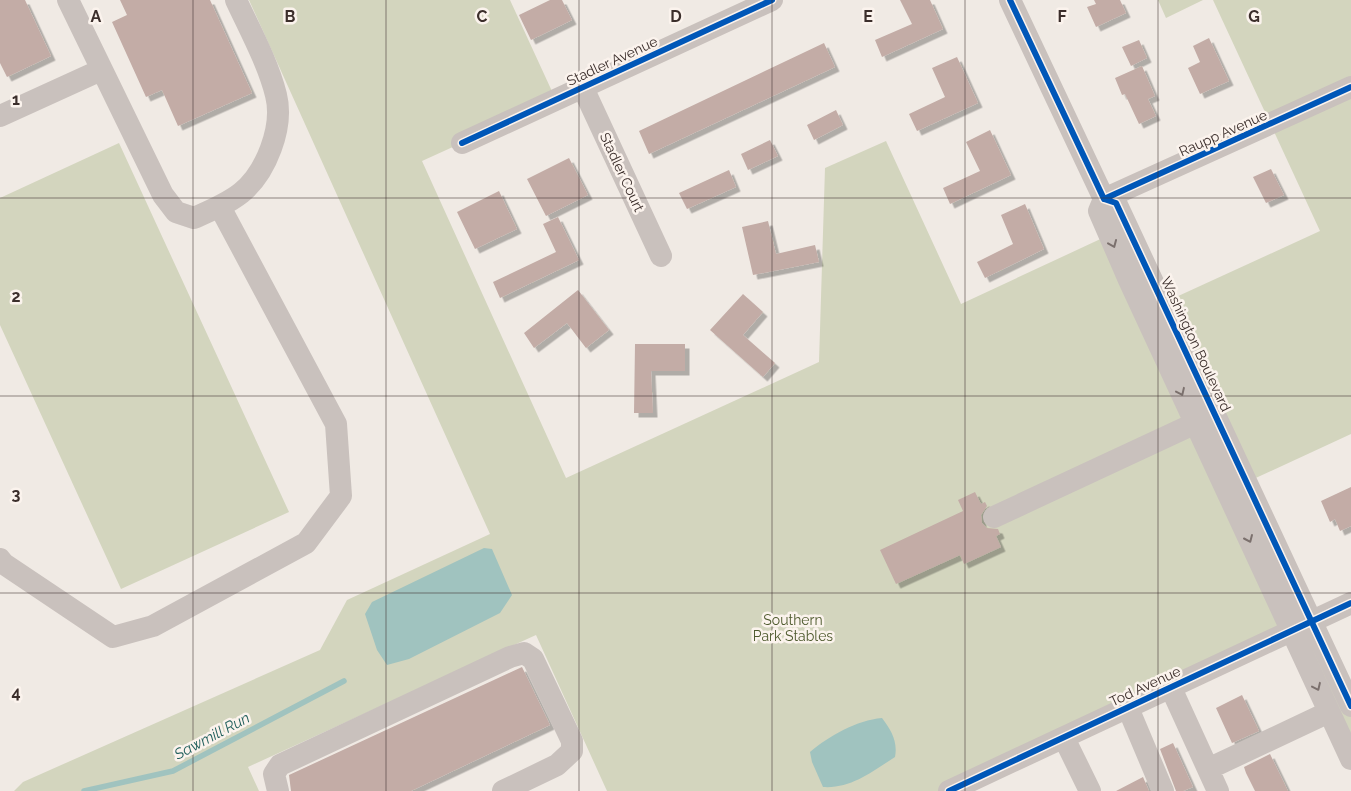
<svg xmlns="http://www.w3.org/2000/svg" width="1351" height="791" font-family="Raleway,sans-serif">
<defs>
<filter id="shadow"><feDropShadow dx="4.5" dy="4.5" stdDeviation="0" flood-color="#0004"/></filter>
</defs>
<rect width="100%" height="100%" fill="#f0eae4"/>
<path fill="#d3d5be" d="M249,0H510L556,100L422,161L566,478L819,362L825,168L886,141L961,304L1109,235L1163,303L1320,231L1213,0H1351V434L1247,482L1351,706V759L1291,633L949,791H607L536,635L248,767L259,791H14L23,782L320,650L347,600L490,534Z
M1158,0H1203L1166,18Z
M119,143L289,512L121,589L0,325V198Z"/>
<path fill="#a0c3bf" d="M484,548L492,549L512,595L500,613L409,659L387,665L377,650L365,614L372,602Z
M882,718C891,730 898,741 895,757C873,771 851,789 823,787L812,762L810,752C829,736 857,720 882,718Z"/>
<g fill="none" stroke-linecap="round" stroke-linejoin="round">
<path stroke="#a0c3bf" stroke-width="5.5" d="M84,791L173,771L344,681"/>
</g>
<path fill="#c3aca6" filter="url(#shadow)" d="M0,0H25L51,56L7,77L0,63Z
M120,0H210L252,93L178,126L162,90L146,97L112,22L127,15Z
M550,0H562L572,20L531,40L519,15Z
M900,0H930L943,29L882,57L875,40L912,24Z
M1094,0H1120L1126,13L1096,27L1087,7L1096,4Z
M1209,38L1229,81L1200,94L1188,68L1200,62L1193,46Z
M1139,40L1147,58L1131,66L1122,47Z
M824,43L835,67L649,154L639,131Z
M957,57L978,103L917,131L909,114L945,97L932,68Z
M1142,66L1155,96L1148,99L1156,116L1139,124L1125,94L1122,95L1115,78Z
M836,110L843,125L814,140L807,125Z
M990,130L1011,175L950,204L943,188L980,171L966,142Z
M770,140L778,156L748,170L741,154Z
M569,158L588,195L546,216L527,179Z
M1271,169L1284,195L1266,203L1253,177Z
M729,170L736,187L687,209L679,193Z
M499,191L517,229L475,249L457,212Z
M1025,204L1044,249L985,278L977,262L1013,244L1001,215Z
M558,217L579,260L500,298L493,282L556,252L543,224Z
M768,221L776,254L815,245L819,262L753,275L742,227Z
M578,290L609,330L586,348L567,323L534,348L524,333Z
M743,294L763,312L743,335L775,363L763,377L710,330Z
M635,344H685V371H651L653,413H634Z
M1351,487V526L1340,531L1335,519L1330,522L1321,501Z
M975,492L981,504L985,502L987,506L981,515L982,523L987,528L998,529L1000,534L996,536L1001,547L964,564L960,555L896,584L880,550L963,511L958,500Z
M522,667L550,725L411,791H291L289,775Z
M1242,695L1259,731L1232,743L1216,708Z
M1173,743L1193,787L1183,791H1176L1160,749Z
M1270,754L1288,791H1255L1246,773L1244,767Z
M1143,777L1149,791H1116Z"/>
<g fill="none" stroke-linecap="round" stroke-linejoin="round">
<path stroke="#c9c1bd" stroke-width="22" d="M68,0L163,195L176,212L194,218C210,211 227,204 241,193C266,173 284,127 276,95C268,63 250,30 236,0
M1010,0L1104,199L1116,203L1351,706
M583,88L661,256
M0,116L101,70
M462,143L772,0
M1104,199L1099,211L1129,280L1351,759
M1104,199L1351,87
M994,517L1185,428L1206,415
M0,559L4,564L113,637L153,626L306,543L341,496L336,424L220,207
M1171,688L1218,791
M1128,708L1163,791
M1064,738L1090,791
M1208,769L1329,712
M278,791L274,774L280,765L510,657L524,653L533,659L572,741V751L557,765L503,791
M949,791L1351,603"/>
<defs>
<path id="cycleway" d="M1010,0L1104,199L1116,203L1351,706
M462,143L772,0
M1104,199L1351,87
M949,791L1351,603"/>
</defs>
<use href="#cycleway" stroke="#fbf3ed" stroke-width="9"/>
<use href="#cycleway" stroke="#0057b8" stroke-width="6"/>
</g>
<defs><path id="oneway-chevron" d="M-2-3.5L2.5 0L-2 3.5" fill="none" stroke-width="1.6" stroke-linecap="round" stroke-linejoin="round" transform="scale(1.25)"/></defs>
<g stroke="#7b706d">
<use href="#oneway-chevron" transform="translate(1113 244) rotate(67)"/>
<use href="#oneway-chevron" transform="translate(1181 392) rotate(65)"/>
<use href="#oneway-chevron" transform="translate(1249 539) rotate(66)"/>
<use href="#oneway-chevron" transform="translate(1317 687) rotate(65)"/>
</g>
<path fill="none" stroke="#3b2e2b" stroke-width="1" stroke-opacity="0.55" d="M193,0V791M386,0V791M579,0V791M772,0V791M965,0V791M1158,0V791M0,198H1351M0,396H1351M0,593H1351"/>
<g text-anchor="middle" dominant-baseline="central" stroke-width="5" stroke-linejoin="round" paint-order="stroke">
<g font-size="14" fill="#3b2e2b" stroke="#fbf3ed">
<text transform="translate(612 61) rotate(-25)">Stadler Avenue</text>
<text transform="translate(1223 133) rotate(-24)">Raupp Avenue</text>
<text transform="translate(622 172) rotate(65)">Stadler Court</text>
<text transform="translate(1196 344) rotate(65)">Washington Boulevard</text>
<text transform="translate(1145 686) rotate(-25)">Tod Avenue</text>
</g>
<g font-size="14" fill="#4e5a2e" stroke="#fbf3ed">
<text x="793" y="620">Southern<tspan x="793" dy="16">Park Stables</tspan></text>
</g>
<g font-size="15" font-style="italic" fill="#1f5e5b" stroke="#fbf3ed">
<text transform="translate(212 736) rotate(-28)">Sawmill Run</text>
</g>
</g>
<g font-size="16" text-anchor="middle" font-weight="bold" fill="#3b2e2b" stroke="#fbf3ed" stroke-width="5" stroke-linejoin="round" paint-order="stroke">
<text x="96" y="22">A</text>
<text x="290" y="22">B</text>
<text x="482" y="22">C</text>
<text x="676" y="22">D</text>
<text x="868" y="22">E</text>
<text x="1062" y="22">F</text>
<text x="1254" y="22">G</text>
<text x="16" y="105">1</text>
<text x="16" y="302">2</text>
<text x="16" y="500">3</text>
<text x="16" y="698">4</text>
</g>
</svg>
